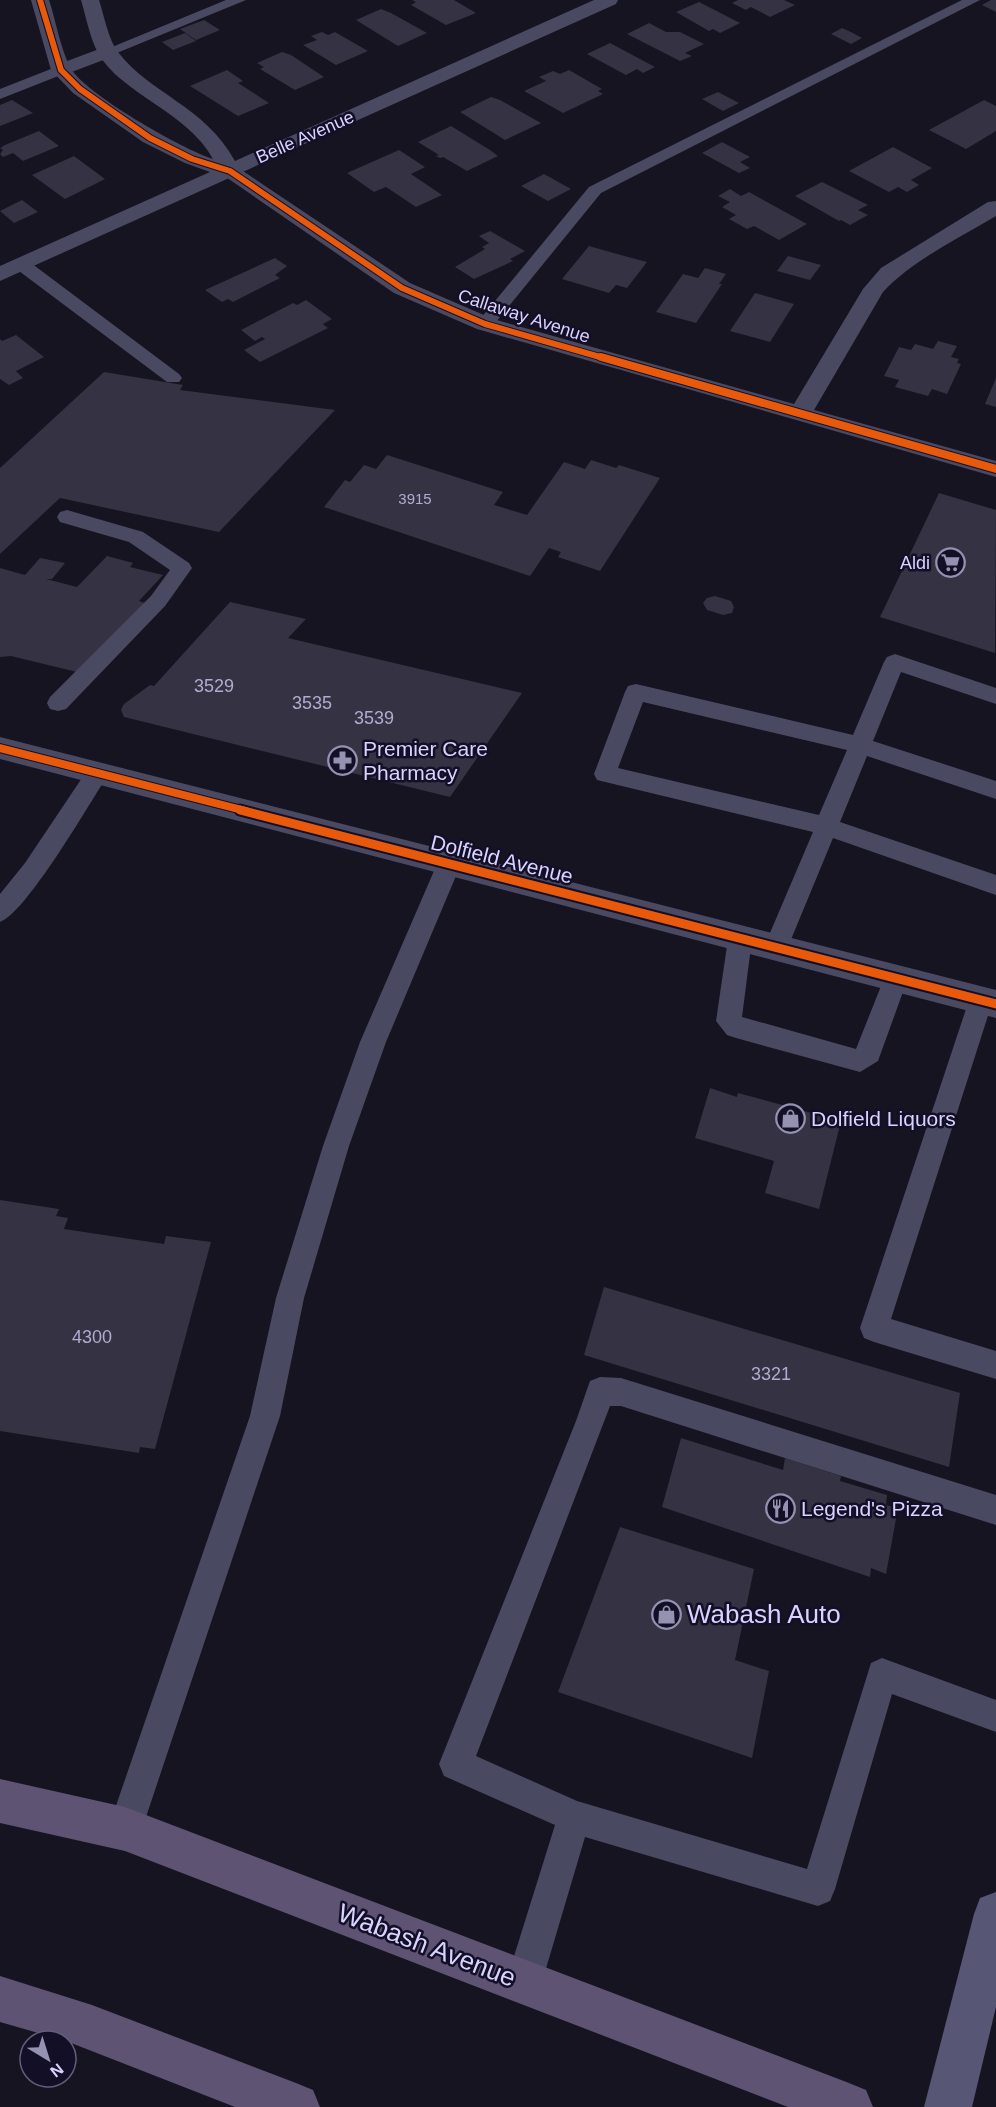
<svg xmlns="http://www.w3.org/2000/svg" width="996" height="2107" font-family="Helvetica,sans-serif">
<rect width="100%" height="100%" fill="#161421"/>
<path fill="#343243" d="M412,0H454L476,13L446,25L411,5L416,2Z
M738,0H784L795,5L770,17L751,7L746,10L732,3Z
M991,0H996V12L982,5Z
M699,2L740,23L720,33L713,29L709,31L676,12Z
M381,9L391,13L427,33L398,46L356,20Z
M204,20L220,30L196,40L180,29Z
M649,23L666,32H680L704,44L685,53L692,56L680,61L627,34Z
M842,28L853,33L862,38L851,44L831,34Z
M322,32L328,35L335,32L368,51L336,65L303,45L317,40L311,36Z
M185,33L196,41L173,50L162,42Z
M610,43L655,67L643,73L637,69L626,75L587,54Z
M282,52L291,55L324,77L295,90L260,69L264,67L257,63Z
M227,70L243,81L238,83L269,103L238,116L190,86Z
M569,70L602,89L598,91L603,94L563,113L524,91L546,81L539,77L553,71L560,74Z
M718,92L739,103L723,111L702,99Z
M491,97L500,100L541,123L505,140L460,112Z
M12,100L33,113L0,126V105Z
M984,100L996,106V131L966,149L929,130Z
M451,126L490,150L498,156L467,171L443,157L440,158L436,156L439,155L418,142Z
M39,131L59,146L23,161L13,153L3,157L0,154L3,150L0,148L5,145Z
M722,142L750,157L740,162L750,168L739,173L702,153Z
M893,147L932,168L911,180L919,185L907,192L898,187L889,192L849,171Z
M399,150L425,167L411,174L442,195L416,207L386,187L374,192L347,173Z
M74,156L105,179L65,199L32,175Z
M544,174L571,189L548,201L521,186Z
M822,182L868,205L858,210L868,215L850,225L841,220L839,221L795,196Z
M730,189L741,196L749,192L807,224L779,240L754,226L747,229L729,219L736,215L722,207L730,202L718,196Z
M22,200L38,212L14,223L0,211Z
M490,231L525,251L510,259L513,261L474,279L455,267L485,249L482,247L489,243L479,236Z
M589,246L617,254L647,262L627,288L616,285L609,293L562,279Z
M788,256L821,265L810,280L777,271Z
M275,258L287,266L275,275L280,278L233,302L228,299L222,302L205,290Z
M705,268L726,274L719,284H722L696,323L656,312L683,274L698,278Z
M755,293L794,304L770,342L730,331Z
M306,300L332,319L323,324L328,328L260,362L244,350L265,339L262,337L255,341L241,330L293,303L297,305Z
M16,335L44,357L16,371L23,378L9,385L0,379V339L2,341Z
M938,341L957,346L951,357L959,359L957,363L961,364L947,394L932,389L928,396L895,387L899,380L884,376L899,347L911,350L915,344L933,349Z
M104,372L183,385L180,390L335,410L219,532L60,498L0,554V468Z
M996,378V407L985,404Z
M387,455L503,492L494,505L527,515L564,462L585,469L591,460L616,468L619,465L660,478L600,571L558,557L561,552L549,548L530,576L324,507L345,480L350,482L364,465L376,469Z
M939,493L996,510L995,653L880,617Z
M107,556L133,563L130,567L163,575L139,601L145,603L81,673L11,656L0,657V568L25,575L40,558L65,563L52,579H46L77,587Z
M715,596L731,601L734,607L732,613L723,615L707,610L703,603L707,598Z
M230,602L306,619L288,638L522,693L450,797L124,717L121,710L124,704L150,685L154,686Z
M710,1088L737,1097L738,1093L841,1121L819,1209L765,1193L774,1161L695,1138Z
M0,1200L59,1209L56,1216L68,1218L64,1229L164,1244L166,1236L211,1242L155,1449L140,1447L139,1453L0,1431Z
M604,1287L960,1393L949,1467L584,1355Z
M681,1438L783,1470L785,1458L841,1476L840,1481L887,1495L886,1505L898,1508L886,1574L871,1568L870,1577L662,1507Z
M620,1527L754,1569L735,1660L769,1671L752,1758L558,1692Z"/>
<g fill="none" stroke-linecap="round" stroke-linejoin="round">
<path fill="#4a4962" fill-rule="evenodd" d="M226,0H246L112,55H102L100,52Z
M962,0H980L601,193L491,328H479L476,324L589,187Z
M61,65L66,67L69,70L66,73L0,99V89Z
M21,259L27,260L179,374L182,378L179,382H167L15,268L12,264Z
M67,510L143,532L189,563L192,568L165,606L66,709L58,711L50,709L47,703L50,697L151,596L170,570L129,542L60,522L57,517L60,512Z
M895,654L996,688V704L901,672L873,741L996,781V799L867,756L840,822L996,875V895L833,838L785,954L776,957L767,954L764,947L813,832L597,780L594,774L625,692L628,686L636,684L853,735L884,662L887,657ZM643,702L847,750L819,815L618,768Z
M98,763L106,766L109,772L106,778C88,806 26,913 0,922V894L25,863L90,766Z
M449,855L457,857L461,864L386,1042L349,1146L304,1298L280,1416L142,1829L137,1841L125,1846L113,1841L108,1829L250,1416L276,1298L323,1146L360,1042L437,864L441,857Z
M740,929L749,932L752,939L742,1017L856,1049L887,971L896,968L905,971L908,978L878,1061L860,1072L736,1038L727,1035L716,1021L728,939L731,932Z
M981,989L990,993L993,1000L891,1319L996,1351V1379L874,1342L864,1338L860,1328L969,1000L972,993Z
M600,1377L621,1378L996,1495V1525L621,1406H610L476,1756L577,1801L807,1869L871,1663L882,1658L996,1700V1732L892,1694L835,1889L830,1901L818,1906L585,1837L542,1982L536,1994L524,2000L512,1994L506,1982L555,1825L444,1776L439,1764L576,1421L590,1381Z"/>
<path fill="#4a4962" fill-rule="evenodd" d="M107,46L117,52L114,56L61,76L51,70L54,66Z
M230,165L237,167L410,283L493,319L794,404L863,289L881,268L988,202L996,201V216C958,239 914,259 883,292L814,410L996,461V477L477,329L394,293L223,175L220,171L223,167Z"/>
<path fill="#4a4962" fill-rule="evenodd" d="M31,0H49C56,21 60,47 70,67C83,93 184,150 213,159C187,111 121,94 98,53C90,38 86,17 81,0H99C104,15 108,39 118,52C151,95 204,105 235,161L594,0H618L616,4L0,281V266L210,172L185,163L143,142L73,93L51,70Z
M0,737L996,990V1018L0,759Z"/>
<path fill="#575674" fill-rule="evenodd" d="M996,1892V2007L972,2107H924L974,1914L980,1898Z"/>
<path fill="#5e5373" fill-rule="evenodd" d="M0,1779L125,1807L849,2083L866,2090L873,2107H788L125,1851L0,1823Z
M0,1976L92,2005L296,2083L313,2090L320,2107H235L66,2041L0,2022Z"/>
<defs>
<path id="cycleway-far2" d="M40,0L61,70L80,89L150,138L192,159L230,171L402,288L485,324L607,359"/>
<path id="cycleway-far1" d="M601,357L996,469
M0,748L246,811"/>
<path id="cycleway" d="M240,810L996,1004"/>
</defs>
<use href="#cycleway-far2" stroke="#130f26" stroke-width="8"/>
<use href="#cycleway-far1" stroke="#130f26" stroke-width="10"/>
<use href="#cycleway" stroke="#130f26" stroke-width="13"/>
<use href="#cycleway-far2" stroke="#e8590c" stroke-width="6"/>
<use href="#cycleway-far1" stroke="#e8590c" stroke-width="8"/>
<use href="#cycleway" stroke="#e8590c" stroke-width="9"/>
</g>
<defs>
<symbol id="supermarket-ring" viewBox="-11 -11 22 22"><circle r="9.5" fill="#130f26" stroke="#9591b1" stroke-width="1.5"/><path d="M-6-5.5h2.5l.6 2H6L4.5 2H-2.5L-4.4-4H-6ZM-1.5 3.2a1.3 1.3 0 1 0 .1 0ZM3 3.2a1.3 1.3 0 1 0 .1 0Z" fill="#9591b1"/></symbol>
<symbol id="pharmacy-ring" viewBox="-11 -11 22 22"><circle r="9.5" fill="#130f26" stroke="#9591b1" stroke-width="1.5"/><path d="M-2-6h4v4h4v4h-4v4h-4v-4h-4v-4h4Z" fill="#9591b1"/></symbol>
<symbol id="shop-ring" viewBox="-11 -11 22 22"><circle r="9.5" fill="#130f26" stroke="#9591b1" stroke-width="1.5"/><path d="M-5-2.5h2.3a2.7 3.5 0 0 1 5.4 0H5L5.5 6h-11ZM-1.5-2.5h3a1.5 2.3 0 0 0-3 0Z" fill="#9591b1"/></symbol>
<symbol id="restaurant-ring" viewBox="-11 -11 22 22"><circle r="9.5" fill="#130f26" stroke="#9591b1" stroke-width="1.5"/><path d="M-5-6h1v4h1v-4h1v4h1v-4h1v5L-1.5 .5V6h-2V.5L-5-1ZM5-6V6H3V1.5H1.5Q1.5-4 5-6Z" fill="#9591b1"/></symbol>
</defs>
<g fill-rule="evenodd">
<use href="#supermarket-ring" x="934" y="546" width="33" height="33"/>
<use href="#pharmacy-ring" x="326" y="744" width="33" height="33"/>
<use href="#shop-ring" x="774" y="1102" width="33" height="33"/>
<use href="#restaurant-ring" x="764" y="1492" width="33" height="33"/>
<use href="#shop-ring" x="650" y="1598" width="33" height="33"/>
</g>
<g text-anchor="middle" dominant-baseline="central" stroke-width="5" stroke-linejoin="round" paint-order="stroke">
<g font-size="15" fill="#b0acd0">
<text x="415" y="498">3915</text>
</g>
<g font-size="18" fill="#d9d4ff" stroke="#130f26">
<text transform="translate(305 137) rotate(-24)">Belle Avenue</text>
<text transform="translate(524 316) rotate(18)">Callaway Avenue</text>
</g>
<g font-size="18" fill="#d9d4ff" stroke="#130f26" text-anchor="end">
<text x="930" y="563">Aldi</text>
</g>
<g font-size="18" fill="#b0acd0">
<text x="214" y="686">3529</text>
<text x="312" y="703">3535</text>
<text x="374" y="718">3539</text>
<text x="92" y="1337">4300</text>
<text x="771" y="1374">3321</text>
</g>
<g font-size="21" fill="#d9d4ff" stroke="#130f26" text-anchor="start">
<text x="363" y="748">Premier Care<tspan x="363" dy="24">Pharmacy</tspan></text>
<text x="811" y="1118">Dolfield Liquors</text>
<text x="801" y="1508">Legend's Pizza</text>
</g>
<g font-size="21" fill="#d9d4ff" stroke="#130f26">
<text transform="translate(502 859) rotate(14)">Dolfield Avenue</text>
</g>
<g font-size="26" fill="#d9d4ff" stroke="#130f26" text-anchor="start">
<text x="687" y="1614">Wabash Auto</text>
</g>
<g font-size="26" fill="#d9d4ff" stroke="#130f26">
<text transform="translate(427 1945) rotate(21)">Wabash Avenue</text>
</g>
</g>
<g transform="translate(48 2059) rotate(142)"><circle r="28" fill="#130f26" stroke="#625e7d" stroke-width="1.5"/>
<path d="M0-4.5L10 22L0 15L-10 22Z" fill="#9591b1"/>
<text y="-9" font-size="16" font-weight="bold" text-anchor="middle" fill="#d9d4ff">N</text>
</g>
</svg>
